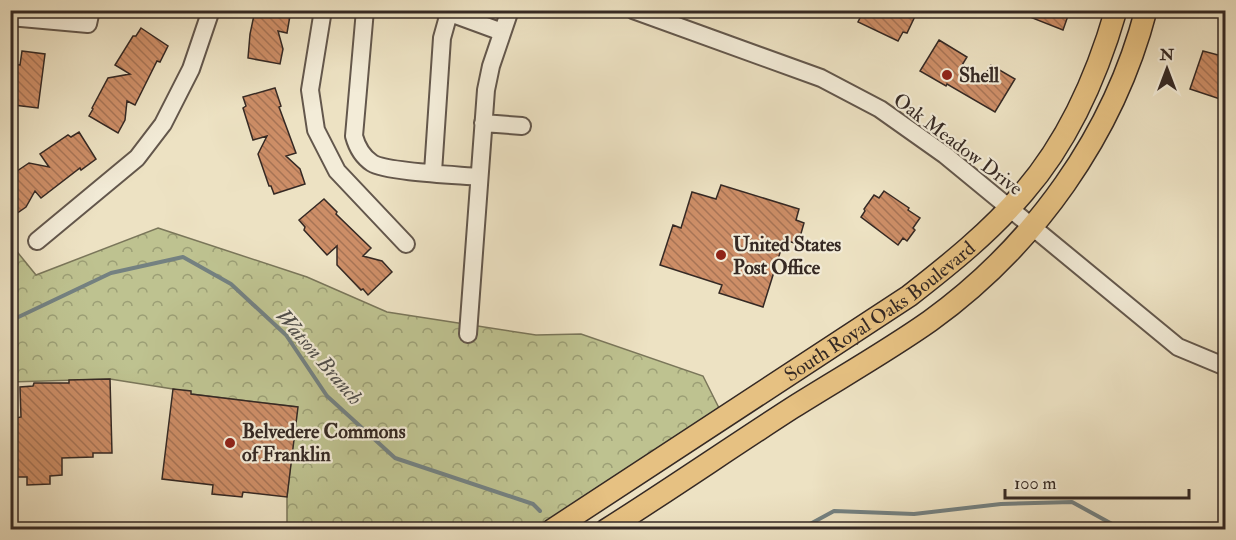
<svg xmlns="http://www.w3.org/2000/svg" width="1236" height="540" font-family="'IM FELL Double Pica',serif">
<defs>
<pattern id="forest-crowns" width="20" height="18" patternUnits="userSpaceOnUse" patternTransform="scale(1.5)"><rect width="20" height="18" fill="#bec290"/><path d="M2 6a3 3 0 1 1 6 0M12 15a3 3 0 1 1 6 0" fill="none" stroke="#9b9e75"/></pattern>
<pattern id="building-back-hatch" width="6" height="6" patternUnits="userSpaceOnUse" patternTransform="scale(1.5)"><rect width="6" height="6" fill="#cd8e67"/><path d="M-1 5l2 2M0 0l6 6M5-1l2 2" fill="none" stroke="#a77455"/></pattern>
</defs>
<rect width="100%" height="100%" fill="#ede2c3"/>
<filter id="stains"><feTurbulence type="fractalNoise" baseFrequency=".00333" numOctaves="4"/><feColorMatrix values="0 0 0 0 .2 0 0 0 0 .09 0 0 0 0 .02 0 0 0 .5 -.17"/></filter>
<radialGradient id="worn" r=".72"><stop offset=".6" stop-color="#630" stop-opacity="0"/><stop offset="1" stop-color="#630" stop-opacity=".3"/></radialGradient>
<path fill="url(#forest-crowns)" stroke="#7a765a" stroke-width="1.5" d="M158,228L307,277L387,312L536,335L581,334L703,376L724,418L552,529H287V497L297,407L191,394L173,389L110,379L11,382L10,243L36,275Z"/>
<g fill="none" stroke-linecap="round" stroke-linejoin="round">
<path stroke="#748181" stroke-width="4" d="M10,321L111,273L183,257L231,284L286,335L327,396L395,458L533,504L540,511
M799,530L834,511L914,514L1001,504L1072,502L1123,530"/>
</g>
<path fill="url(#building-back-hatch)" stroke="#352924" stroke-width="1.5" d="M258,10H291L287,33L278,31L283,49L280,64L248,58L250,34L254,15Z
M864,10H918L907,33L903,32L898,41L858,22Z
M1012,10H1062L1069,13L1063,30Z
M141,28L168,46L160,62L157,61L135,105L127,101L125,120L118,133L89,116L93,109L92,108L108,78L130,74L115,65L133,36H136Z
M939,40L967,57L959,70L980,83L991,65L1015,79L995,112L947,84L946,86L920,71Z
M22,51L45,54L38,108L14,105L16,94L10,93V64L20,65Z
M1203,51L1226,57V101L1190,89Z
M275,88L281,106L279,107L296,153L286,156L300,169L305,184L274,194L271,186H269L258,154L267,136L253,140L243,108L246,106L243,97Z
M79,132L96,159L81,170L80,168L41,198L35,191L26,207L10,218V162L17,171L29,163L49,167L40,154L68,135L71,137Z
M721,185L799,209L796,220L804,223L798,244L784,240L763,307L719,293L722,285L660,265L673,225L681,228L692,192L716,199Z
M884,191L909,208L908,210L920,218L913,228L915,230L907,241L903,238L898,245L861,217L865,211L864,209L874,195L879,198Z
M324,199L337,212L336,214L371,248L363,256L382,261L392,272L368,295L363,289L361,290L337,265V246L327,255L304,230L305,227L299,220Z
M110,379L112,453H93V457L62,458V475L50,476V484L27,485V477H17V455H10V443H17L16,418L21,417L20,387L33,386L34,383H69V380Z
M173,389L191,391V394L298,407L287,497L243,492L242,497L212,494L213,485L162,479Z"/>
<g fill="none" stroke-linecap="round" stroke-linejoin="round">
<defs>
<path id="minor" d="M323,10L310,90L316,130L337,171L406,244
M365,10L354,136C357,147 363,157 372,163C386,172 458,175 479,177
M442,10L502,32
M633,10L821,78L880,109L945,155L1178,347L1226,367
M10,17L88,24L91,10
M483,123L522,126
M433,172L442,38L449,13
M37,241L137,158L163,124L191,69L211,10
M468,334L486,90L491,66L510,10"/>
<g id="major">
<path id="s1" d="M552,530L909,296C950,264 990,232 1024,192C1069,140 1097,76 1116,10"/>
<path d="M606,530C669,490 730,448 792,408C838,379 886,352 930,321C1034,246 1114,134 1146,10"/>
</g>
</defs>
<use href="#minor" stroke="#63574c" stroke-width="20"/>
<use href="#major" stroke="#352924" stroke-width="24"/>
<use href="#minor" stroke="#f3ecd8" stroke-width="16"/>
<use href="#major" stroke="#e6c182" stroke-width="21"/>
</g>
<g fill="#8f2418" stroke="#f3ecd8" stroke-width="2">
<circle cx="947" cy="75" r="6"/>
<circle cx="721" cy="255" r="6"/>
<circle cx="230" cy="443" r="6"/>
</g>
<g text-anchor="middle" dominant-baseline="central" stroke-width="4.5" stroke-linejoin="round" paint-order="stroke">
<g font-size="20" font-weight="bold" fill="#352924" stroke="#f3ecd8" text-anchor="start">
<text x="959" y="75">Shell</text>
<text x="733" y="244">United States<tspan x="733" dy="23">Post Office</tspan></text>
<text x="242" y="431">Belvedere Commons<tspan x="242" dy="23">of Franklin</tspan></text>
</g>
<g font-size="20" fill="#352924" stroke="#f3ecd8">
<text transform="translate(958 144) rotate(37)">Oak Meadow Drive</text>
<text stroke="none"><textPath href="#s1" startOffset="394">South Royal Oaks Boulevard</textPath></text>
</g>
<g font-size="21" font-style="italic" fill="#4f4e4b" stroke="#f3ecd8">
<text transform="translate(319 357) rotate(49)">Watson Branch</text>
</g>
</g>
<rect width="1236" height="540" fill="none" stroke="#ede2c3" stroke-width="36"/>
<rect x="12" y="12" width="1212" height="516" fill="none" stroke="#352924" stroke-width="3"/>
<rect x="18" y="18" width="1200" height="504" fill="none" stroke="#352924" stroke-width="1.5"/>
<g transform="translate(1167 69)" stroke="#f3ecd8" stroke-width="4.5" paint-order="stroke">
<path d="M0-4.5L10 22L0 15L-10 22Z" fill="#352924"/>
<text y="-9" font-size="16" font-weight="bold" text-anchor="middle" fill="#352924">N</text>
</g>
<path d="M1005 489v9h184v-9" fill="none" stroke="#352924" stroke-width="3"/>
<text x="1014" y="489" font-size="18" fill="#352924" stroke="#f3ecd8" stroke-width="4.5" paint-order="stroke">100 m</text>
<rect width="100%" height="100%" filter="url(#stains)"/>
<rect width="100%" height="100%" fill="url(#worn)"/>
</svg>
